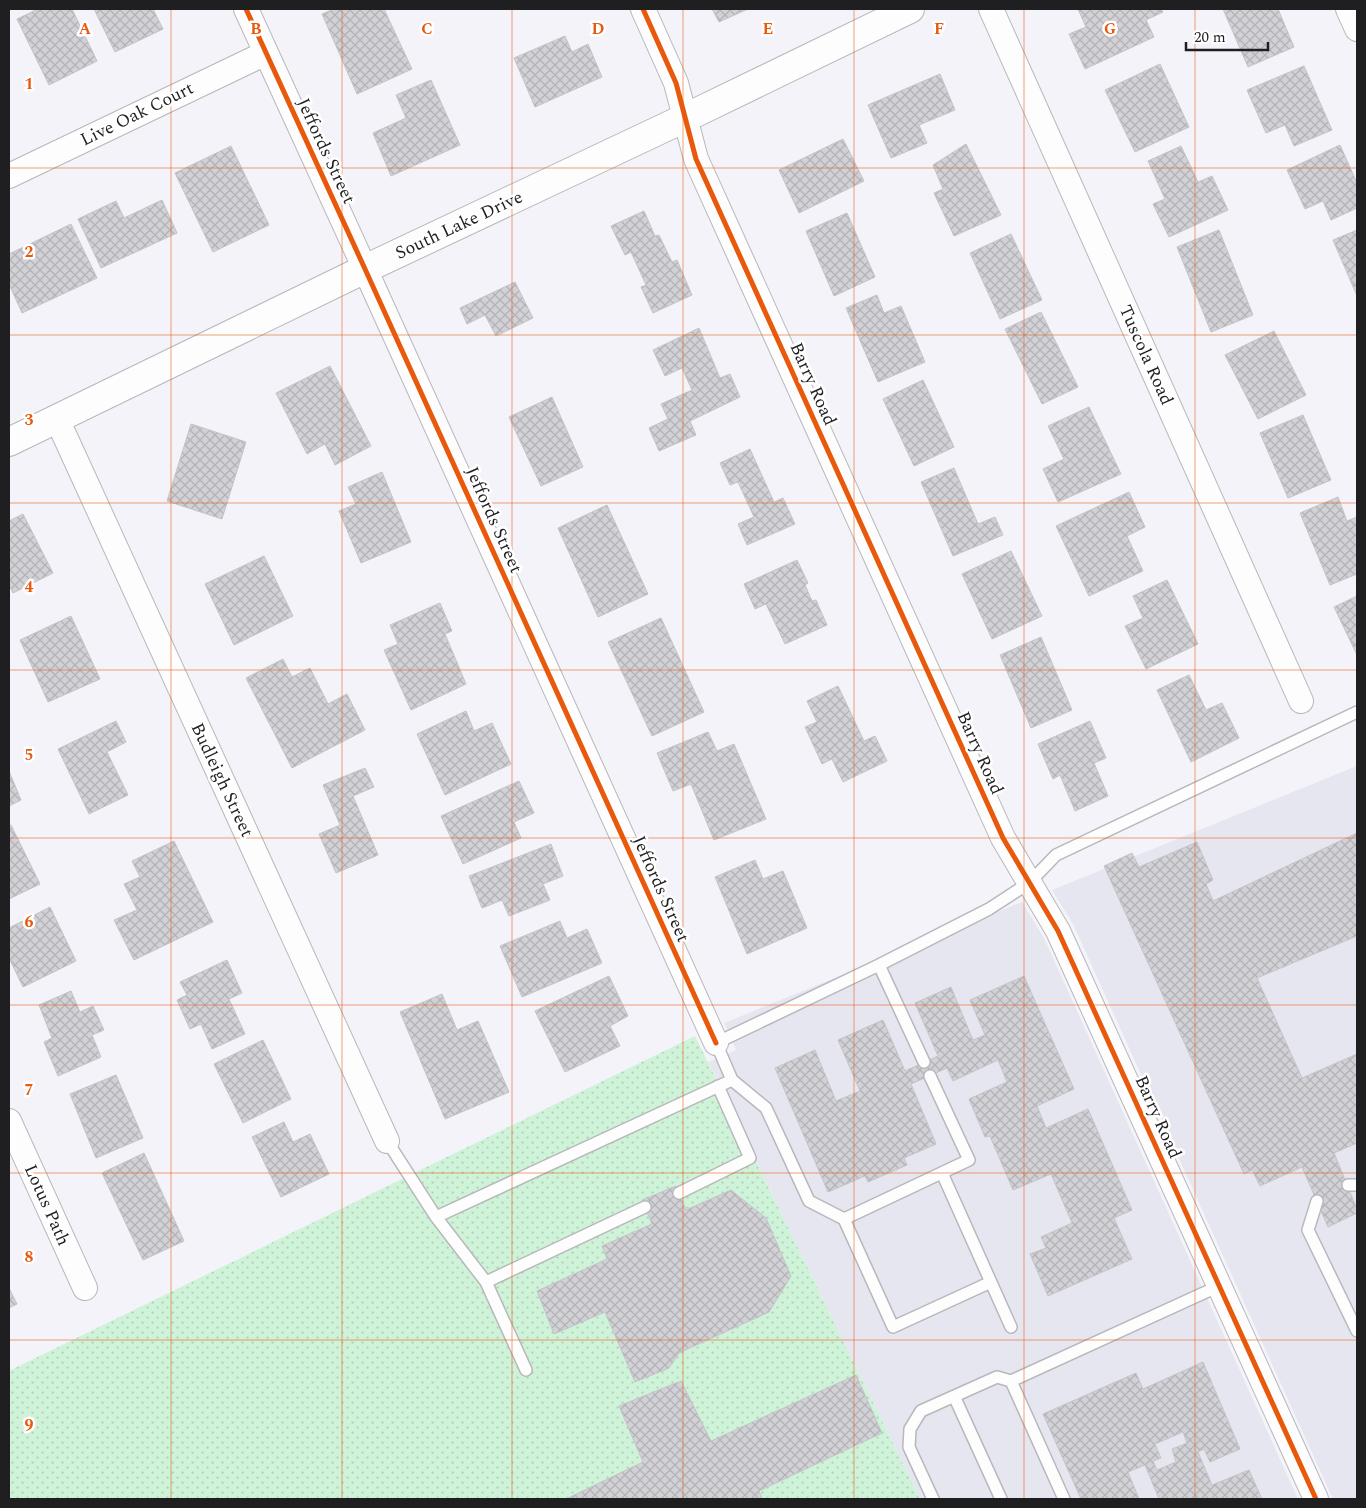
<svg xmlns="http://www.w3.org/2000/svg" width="1366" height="1508" font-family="Spectral,serif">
<defs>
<pattern id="park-dots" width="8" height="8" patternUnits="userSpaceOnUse" patternTransform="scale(1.25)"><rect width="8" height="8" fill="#cff3d9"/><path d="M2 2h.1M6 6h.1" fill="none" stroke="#b1d0ba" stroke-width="1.8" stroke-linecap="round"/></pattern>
<pattern id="building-cross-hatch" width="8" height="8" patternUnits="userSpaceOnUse" patternTransform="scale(1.25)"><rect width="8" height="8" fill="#d1d1d6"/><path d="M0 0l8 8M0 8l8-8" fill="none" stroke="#b3b3b7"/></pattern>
</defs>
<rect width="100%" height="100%" fill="#f3f3f9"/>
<path fill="#e6e6f1" d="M1357,766V1499H1333L1073,924L1052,890Z
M1022,902L1044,938L1298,1499H920L708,1062L736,1050L724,1023Z"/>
<path fill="url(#park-dots)" d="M695,1036L920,1499H9V1371Z"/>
<path fill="url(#building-cross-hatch)" stroke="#c4c4c8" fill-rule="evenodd" d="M38,9H72L97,61L49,85L17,19Z
M94,9H153L163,29L115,52Z
M334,9H384L412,69L357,94L322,14Z
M712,9H748L719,22Z
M1078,9H1161L1163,12L1146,20L1154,37L1085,69L1069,34L1086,27Z
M1223,9H1278L1294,47L1248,67Z
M565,36L572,52L588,44L602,77L535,107L514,58Z
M1160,64L1189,127L1135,152L1105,90Z
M1304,66L1332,130L1294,146L1285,125L1266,133L1247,90Z
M940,74L955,110L919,125L927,143L891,158L868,105Z
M431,80L460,145L391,176L373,133L406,118L396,95Z
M843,139L864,181L799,213L779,170Z
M966,144L1001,215L954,236L934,193L943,189L933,165Z
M1340,145L1357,183V208L1331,220L1323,201L1305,209L1287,170Z
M231,146L269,225L213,252L175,173Z
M1181,146L1198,182L1212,176L1228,210L1169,237L1153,204L1165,199L1148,161Z
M162,200L177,233L101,268L78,219L116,201L124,218Z
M644,211L655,236L659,235L672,262L677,260L692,295L653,313L641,287L646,285L631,252L625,255L611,226Z
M847,213L875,277L834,296L806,231Z
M71,224L97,278L22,313L9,284V254Z
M1219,230L1253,315L1211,332L1177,247Z
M1357,230V296L1333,240Z
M1011,234L1042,300L1000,319L970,253Z
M515,282L533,318L496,336L485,315L467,324L460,308Z
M877,295L884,313L901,306L925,362L878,382L846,308Z
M1041,312L1078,387L1042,404L1005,329Z
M699,328L720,378L730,374L740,397L690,421L696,435L659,451L649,428L668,419L661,404L692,390L682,368L665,376L653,350Z
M1274,331L1306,395L1258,419L1225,355Z
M330,366L371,446L335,465L325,444L307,454L276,393Z
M923,380L954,447L914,466L883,399Z
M552,397L583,467L541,486L509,417Z
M1089,407L1121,474L1058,502L1043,469L1064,459L1048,426Z
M1303,415L1331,480L1288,498L1260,433Z
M191,424L246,442L222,519L167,501Z
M750,449L774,502L783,498L795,524L747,545L738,524L754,517L738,482L730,485L720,463Z
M954,468L978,524L995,517L1003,535L953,556L921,482Z
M382,472L411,542L361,563L339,511L356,504L348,487Z
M1129,492L1145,527L1127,536L1143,571L1089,596L1056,526Z
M1338,497L1347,521L1357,517V574L1330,585L1300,513Z
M607,505L648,594L598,617L558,528Z
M23,514L53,573L13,593L9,585V521Z
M1011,551L1042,616L992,639L962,574Z
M264,556L293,616L234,645L205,584Z
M797,560L808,583L805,585L812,601L816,600L827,625L785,644L766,604L755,609L744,584Z
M1167,580L1198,644L1146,669L1125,626L1143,618L1133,596Z
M1357,596V655L1334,607Z
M440,603L452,631L445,634L466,684L411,710L384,650L398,644L390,625Z
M71,616L100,679L48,702L20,640Z
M661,618L704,712L652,736L608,642Z
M1041,637L1072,710L1031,728L1000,655Z
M283,659L292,677L310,668L328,704L347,694L365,730L292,768L246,678Z
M1189,675L1206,710L1222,703L1239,738L1191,762L1157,690Z
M838,686L864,741L875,736L887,761L843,782L832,759L822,764L805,727L817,722L807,701Z
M466,711L474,731L492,723L511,764L445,795L417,734Z
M116,721L126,742L107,752L128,795L89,814L58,749Z
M1090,721L1106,758L1094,763L1108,796L1075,811L1060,775L1053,779L1038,744Z
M708,732L717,751L734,744L766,819L714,840L691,784L673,791L657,753Z
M365,768L374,787L353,796L378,855L336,873L319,834L340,825L323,785Z
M9,771L21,800L9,806Z
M519,781L534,813L514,822L521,838L463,864L441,816Z
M11,825L40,884L9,899V826Z
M1357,833V936L1257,978L1302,1078L1357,1054V1143L1334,1153L1357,1209V1213L1328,1227L1302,1167L1260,1186L1252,1170L1244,1174L1104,866L1132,853L1139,867L1197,842L1213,880L1206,884L1213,901Z
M174,841L213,922L134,960L114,920L137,910L124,884L140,877L132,861Z
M551,844L563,876L543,884L550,900L509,916L502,900L482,908L469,876Z
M755,860L763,879L783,871L807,928L747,954L715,877Z
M50,907L76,961L23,987L9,958V928Z
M560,921L567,938L587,929L602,963L522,997L500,946Z
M227,960L242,993L229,999L245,1034L212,1049L201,1024L190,1029L177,1000L187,995L180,982Z
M609,976L628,1016L610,1026L620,1046L565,1072L535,1011Z
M1024,976L1074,1089L1037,1106L1046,1128L1088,1109L1132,1210L1114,1218L1132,1259L1048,1296L1030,1254L1046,1248L1041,1237L1072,1223L1051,1174L1013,1190L990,1136L985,1137L969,1099L1007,1082L998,1060L953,1081L947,1068L911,1084L936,1144L904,1158L907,1165L868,1182L865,1176L828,1192L775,1068L815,1050L836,1101L860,1091L838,1040L883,1020L905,1071L938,1056L915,1003L951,987L973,1040L985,1035L970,1000Z
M71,991L80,1012L93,1006L104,1030L92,1035L101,1057L58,1076L44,1042L52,1038L39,1005Z
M442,994L457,1030L478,1021L509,1092L445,1119L400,1012Z
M263,1040L291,1099L243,1123L214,1064Z
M116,1075L143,1138L96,1158L70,1094Z
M284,1122L293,1142L310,1134L329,1174L281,1197L252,1137Z
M144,1153L184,1241L143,1260L102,1173Z
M676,1186L686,1210L731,1190L766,1218L791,1276L769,1312L679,1353L669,1368L635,1382L605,1312L554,1334L537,1291L607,1259L602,1246L652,1224L642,1200Z
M9,1288L17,1304L9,1308Z
M1203,1362L1240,1449L1210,1462L1204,1449L1198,1452L1212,1485L1249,1470L1262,1499H1159L1145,1465L1128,1472L1139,1499H1081L1043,1414L1136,1373L1143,1389ZM1183,1432L1187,1443L1172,1449L1176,1462L1157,1470L1153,1461L1161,1458L1155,1444Z
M856,1375L882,1433L759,1491L762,1499H566L643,1462L619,1406L681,1381L711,1441Z"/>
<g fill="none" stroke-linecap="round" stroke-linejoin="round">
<defs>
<path id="lane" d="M879,965L924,1062
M387,1141L436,1217L486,1282L526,1370
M942,1173L1011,1327
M1348,1185H1357
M679,1193L750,1158L718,1086
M1317,1201L1308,1230L1357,1331
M436,1217L732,1080
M844,1219L969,1160L930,1076
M486,1282L645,1207
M991,1282L893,1327L844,1219L809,1201L766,1108L732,1080L716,1043L879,965L989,909L1029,883L1056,855L1357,712
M1011,1381L1064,1499
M954,1396L1001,1499
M933,1499L909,1447L910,1429L921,1411L997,1377L1011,1381L1219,1286"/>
<path id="street" d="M246,9L365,269L716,1043
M643,9L676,83L696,159L1003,838L1058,931L1316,1499
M991,9L1301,701
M1348,9L1357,29
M9,176L266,53
M57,419L387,1141
M9,1121L85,1288"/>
<path id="secondary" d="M9,442L365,269L685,118L910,9"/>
</defs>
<use href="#lane" stroke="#b8b8bb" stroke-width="14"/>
<use href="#street" stroke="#b8b8bb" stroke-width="26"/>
<use href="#secondary" stroke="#b8b8bb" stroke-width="30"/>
<use href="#lane" stroke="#fdfdfe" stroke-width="11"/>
<use href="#street" stroke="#fdfdfe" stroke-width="24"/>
<use href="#secondary" stroke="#fdfdfe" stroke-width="28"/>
<defs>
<path id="cycleway" d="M246,9L365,269L716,1043
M643,9L676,83L696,159L1003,838L1058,931L1316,1499"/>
</defs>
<use href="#cycleway" stroke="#fff" stroke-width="8"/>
<use href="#cycleway" stroke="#e8590c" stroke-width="5"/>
</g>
<path fill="none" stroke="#e8590c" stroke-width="1" stroke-opacity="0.55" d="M171,9V1499M342,9V1499M512,9V1499M683,9V1499M854,9V1499M1024,9V1499M1195,9V1499M9,168H1357M9,335H1357M9,503H1357M9,670H1357M9,838H1357M9,1005H1357M9,1173H1357M9,1340H1357"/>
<g text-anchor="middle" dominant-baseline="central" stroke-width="5" stroke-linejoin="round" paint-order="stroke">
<g font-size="18" fill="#1f1f22" stroke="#fff">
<text transform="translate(137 114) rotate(-26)">Live Oak Court</text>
<text transform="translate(326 151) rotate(65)">Jeffords Street</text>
<text transform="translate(459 225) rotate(-25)">South Lake Drive</text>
<text transform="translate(1146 355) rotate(66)">Tuscola Road</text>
<text transform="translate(813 384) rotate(66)">Barry Road</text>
<text transform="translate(494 520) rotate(66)">Jeffords Street</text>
<text transform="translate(980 753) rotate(66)">Barry Road</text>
<text transform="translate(222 780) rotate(65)">Budleigh Street</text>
<text transform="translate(661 889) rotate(66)">Jeffords Street</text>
<text transform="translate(1158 1117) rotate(66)">Barry Road</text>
<text transform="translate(47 1205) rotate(66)">Lotus Path</text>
</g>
</g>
<g font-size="16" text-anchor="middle" font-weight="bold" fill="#e8590c" stroke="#fff" stroke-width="5" stroke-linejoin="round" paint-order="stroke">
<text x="85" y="34">A</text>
<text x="256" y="34">B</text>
<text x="427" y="34">C</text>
<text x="598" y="34">D</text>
<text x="768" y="34">E</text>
<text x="939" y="34">F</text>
<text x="1110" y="34">G</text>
<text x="29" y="89">1</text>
<text x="29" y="257">2</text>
<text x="29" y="425">3</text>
<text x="29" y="592">4</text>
<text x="29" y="760">5</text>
<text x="29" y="927">6</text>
<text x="29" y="1095">7</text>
<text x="29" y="1262">8</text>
<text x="29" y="1430">9</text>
</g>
<rect width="1366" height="1508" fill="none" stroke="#1f1f22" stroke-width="20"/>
<path d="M1186 42v8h82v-8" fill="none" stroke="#1f1f22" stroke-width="2.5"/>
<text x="1194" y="42" font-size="15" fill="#1f1f22" stroke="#ffffff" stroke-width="4" paint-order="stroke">20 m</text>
</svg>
